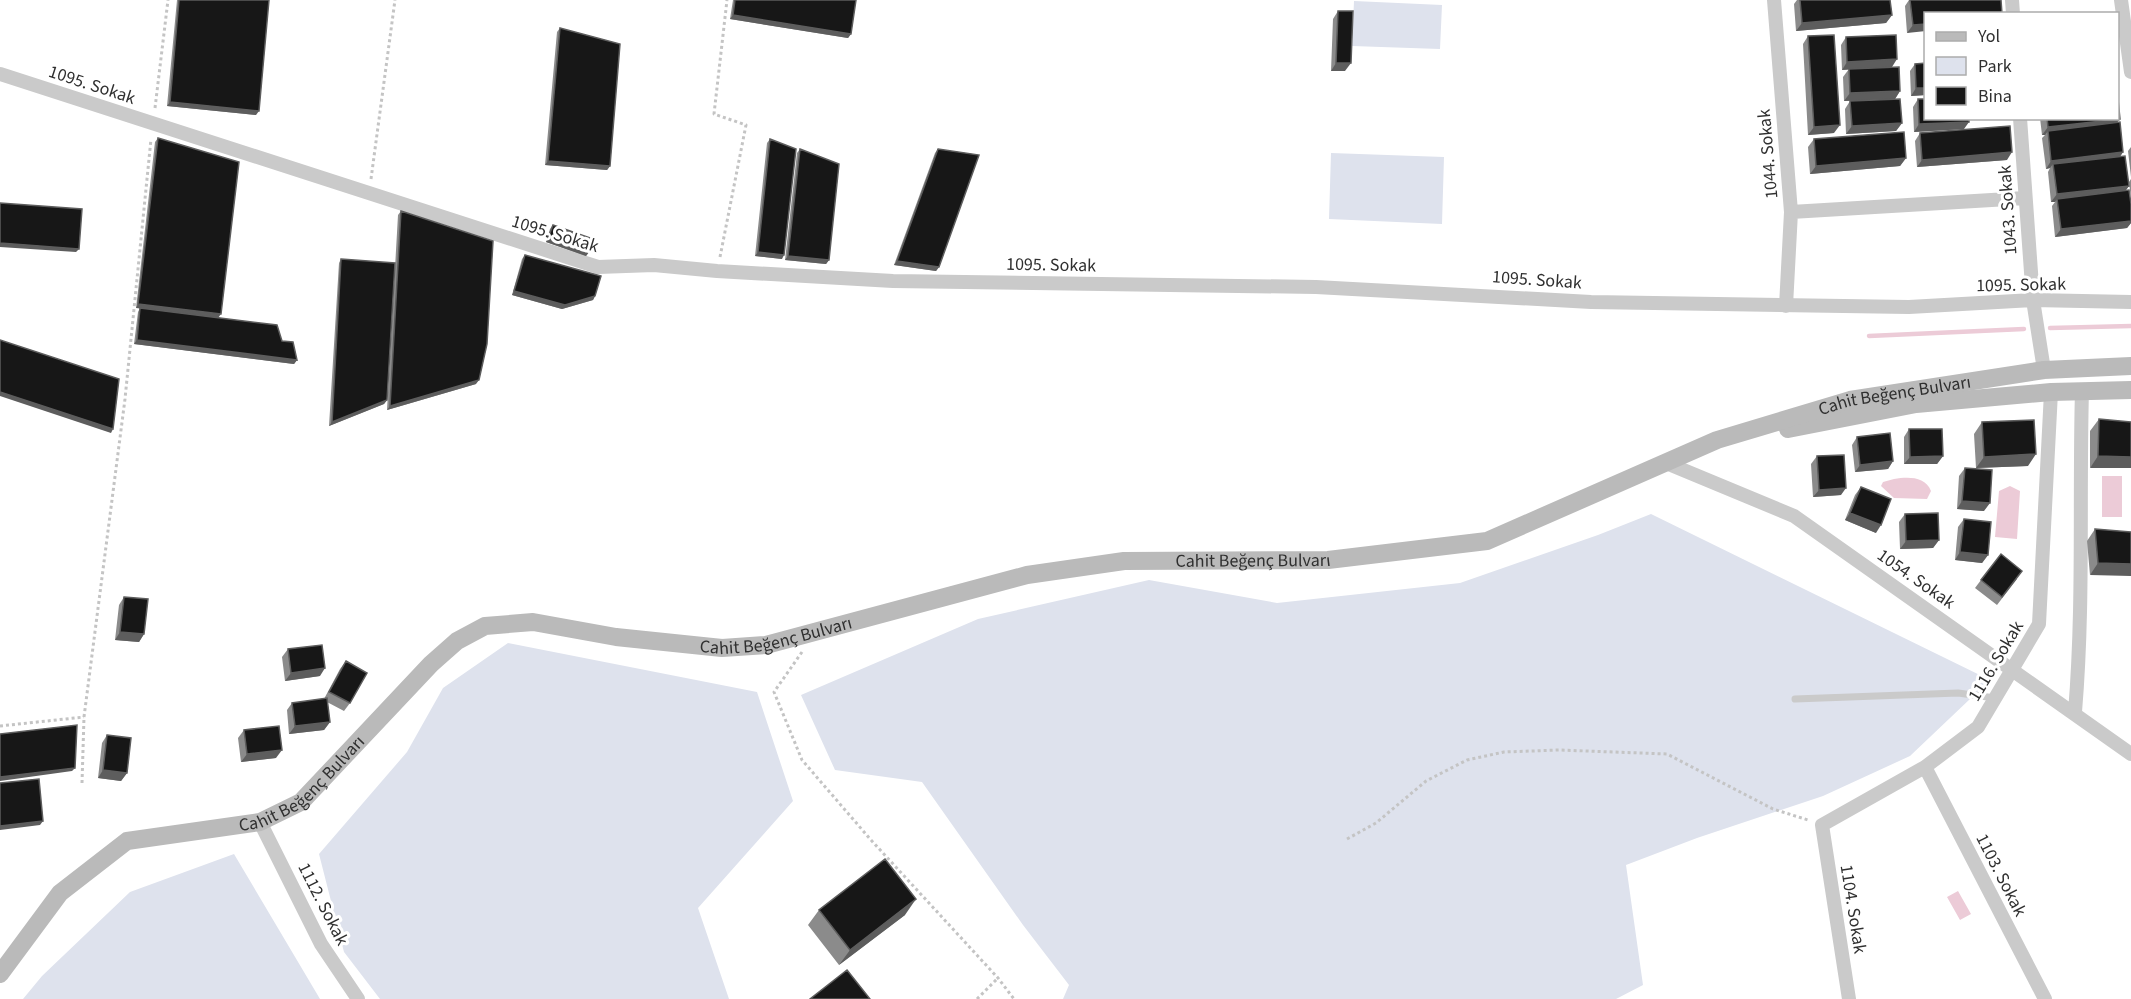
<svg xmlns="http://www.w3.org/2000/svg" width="2131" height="999" font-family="'Source Sans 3',sans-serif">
<rect width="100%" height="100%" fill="#fff"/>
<path fill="#dee2ed" d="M1354,1L1442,5L1440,49L1352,46Z
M1331,153L1444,157L1442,224L1329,219Z
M1651,514L1990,680L1910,756L1823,796L1697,838L1626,865L1643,985L1616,999H1063L1069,985L1023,925L922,782L835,770L801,695L978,619L1149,580L1277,603L1460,583L1598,535Z
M508,643L757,692L793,801L698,908L729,999H380L344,952L319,854L407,752L443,688Z
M234,854L320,999H23L42,976L130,892Z"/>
<path fill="#eccbd7" d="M2102,476H2122V517H2102Z
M1894,479C1908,477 1925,476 1931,491L1927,499L1894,498L1881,486L1883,482Z
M2010,486L2020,491L2017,539L1995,537L1999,491Z
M1958,891L1971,914L1960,920L1947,897Z"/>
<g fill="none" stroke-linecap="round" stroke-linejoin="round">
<path stroke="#eccbd7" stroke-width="4.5" d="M2050,328L2131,326
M1869,336L2024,329"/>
<path stroke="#c4c4c4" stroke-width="3" stroke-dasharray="3 3" stroke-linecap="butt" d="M155,108L168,0
M371,179L395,0
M720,257L746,125L714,114L727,0
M802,652L774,692L802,760L871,840L998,978L1014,999
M0,726L84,717
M82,783L84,717L125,399L151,139
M1347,839L1376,823L1426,781L1467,760L1504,752L1559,750L1667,754L1773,809L1808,820
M977,999L998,978"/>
<path stroke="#cacaca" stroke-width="7" d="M1795,699L1958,693L1995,698"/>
<path stroke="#cacaca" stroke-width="14" d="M1774,0L1791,212L1786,306
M2012,0L2013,14
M2121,0L2131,72
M0,74L598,267L654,265L717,271L893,281L1316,287L1591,302L1909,307L2033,300L2131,302
M2020,118L2033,300L2044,370
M1791,212L2025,198
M1664,462L1794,516L2131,754
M2075,712C2084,605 2079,498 2082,390
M1925,767L2045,999
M260,822L321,944L358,999
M1849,999L1822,825L1925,767L1978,727L2039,624L2051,392"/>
<g stroke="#bababa" stroke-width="18">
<path d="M1788,429L1916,404L2051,392L2131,390"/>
<path id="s1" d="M0,974L60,893L127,841L260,822L301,802L431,664L457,641L485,626L533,622L616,637L722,648L766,645L1027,575L1124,561L1328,560L1487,541L1717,440L1850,400L2044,370L2131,366"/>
</g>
</g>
<path fill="#8b8b8b" d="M177,0H269L256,115L167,106Z
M733,0H856L851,34L848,38L730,19Z
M1797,0H1890L1892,15L1886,23L1796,31L1794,4Z
M1909,0H2001L1907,33L1905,6Z
M1338,11L1345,71H1331L1333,19Z
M560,28L610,166L607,170L545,165L557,32Z
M1808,36L1834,133L1808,135L1803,44Z
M1846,37L1892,67L1900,91L1895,99L1844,101L1843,77L1849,69L1842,70L1841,45Z
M1915,64L1926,95L1911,96L1910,71Z
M1918,99L1964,129L1914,132L1913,107Z
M1850,101L1902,123L1896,131L1846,134L1845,109Z
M2040,118L2120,119L2117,122L2123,152L2120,156L2129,186L2125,191L2131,204V223L2127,228L2055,237L2052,206L2055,202H2051L2048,172L2050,168L2046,169L2042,138L2045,135H2042Z
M1920,133L2007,160L1917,167L1915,141Z
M158,138L218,317L282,341L297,360L294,364L134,344L138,312L140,308H136L155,142Z
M770,139L782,259L755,256L767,143Z
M1814,139L1906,158L1900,166L1810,174L1808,147Z
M2131,147V177L2128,151Z
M800,149L829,260L826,264L785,260L797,153Z
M938,149L939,267L936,271L894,265L935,153Z
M2131,179V199L2129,182Z
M401,211L476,384L387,410L398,215Z
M553,225L589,252L586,256L546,242L550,229Z
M525,255L595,296L593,300L562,309L512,295L522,259Z
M341,259L387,400L384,404L329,426L339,263Z
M2099,419L2131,422L2090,468V431Z
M1982,422L2028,466L1976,468L1974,434Z
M1909,429L1943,456L1937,464H1904V437Z
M1857,437L1893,461L1888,469L1855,472L1852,445Z
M1817,456L1841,495L1813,497L1811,464Z
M1965,468L1984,511L1957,509L1959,476Z
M1861,487L1876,533L1845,520L1855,495Z
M1905,514L1939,540L1933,548L1900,549L1899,522Z
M1964,519L1988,555L1982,563L1955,560L1958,527Z
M2095,529L2131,532L2090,575L2087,541Z
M2017,579L1997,605L1975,588L1981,580Z
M124,597L144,634L139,642L115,640L119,605Z
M288,649L320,676L285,681L282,657Z
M346,661L350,703L344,711L327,702L330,722L324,730L289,734L287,710L292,703L324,699L340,669Z
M244,730L276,758L241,762L238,738Z
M107,735L127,773L121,781L98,778L102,743Z
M819,910L905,915L839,965L808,925Z"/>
<path fill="#5d5d5d" d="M733,15L851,34L848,38L730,19Z
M1892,15L1886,23L1796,31L1802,23Z
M1926,24V31L1907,33L1913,25Z
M1897,59L1892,67L1842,70L1847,62Z
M1336,63H1351L1345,71H1331Z
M1916,88H1926V95L1911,96Z
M1900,91L1895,99L1844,101L1850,93Z
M170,102L259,111L256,115L167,106Z
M2120,119L2114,126L2048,131L2045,135H2042L2048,127Z
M1969,122L1964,129L1914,132L1919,124Z
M1902,123L1896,131L1846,134L1852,126Z
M1840,125L1834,133L1808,135L1814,127Z
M2012,152L2007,160L1917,167L1922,160Z
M2123,152L2118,160L2053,164L2050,168L2046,169L2051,161Z
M1906,158L1900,166L1810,174L1816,166Z
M548,161L610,166L607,170L545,165Z
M2129,186L2123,194L2057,199L2055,202H2051L2057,194Z
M2131,221V223L2127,228L2055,237L2061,229Z
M548,238L589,252L586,256L546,242Z
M0,243L79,249L76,252L0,247Z
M758,252L784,255L782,259L755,256Z
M788,256L829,260L826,264L785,260Z
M897,261L939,267L936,271L894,265Z
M514,291L595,296L593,300L562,309L512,295Z
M138,304L221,314L218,318L136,308Z
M137,340L297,360L294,364L134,344Z
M479,380L476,384L387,410L390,406Z
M0,392L113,429L111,433L0,396Z
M387,400L384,404L329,426L332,422Z
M2036,454L2028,466L1976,468L1984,457Z
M1943,456L1937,464H1904L1910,457Z
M2098,456L2131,457V468H2090Z
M1893,461L1888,469L1855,472L1860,465Z
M1846,488L1841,495L1813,497L1819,490Z
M1962,501L1990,503L1984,511L1957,509Z
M1850,513L1881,525L1876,533L1845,520Z
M1939,540L1933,548L1900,549L1906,541Z
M1960,552L1988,555L1982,563L1955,560Z
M2098,563L2131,564V576L2090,575Z
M120,632L144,634L139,642L115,640Z
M325,668L320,676L285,681L291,673Z
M330,722L324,730L289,734L295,726Z
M282,750L276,758L241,762L247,754Z
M75,768L72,771L0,781V777Z
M103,770L127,773L121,781L98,778Z
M43,821L40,825L0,830V826Z
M916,899L905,915L839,965L850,950Z"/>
<path fill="#171717" stroke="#5d5d5d" stroke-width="1.5" d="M179,0H269L259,111L170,102Z
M735,0H856L851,34L733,15Z
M1800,0H1890L1892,15L1802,23Z
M1910,0H2001L2002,14H1926V24L1913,25Z
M1338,11H1353L1351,63H1336Z
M560,28L620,44L610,166L548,161Z
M1834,35L1840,125L1814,127L1808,36Z
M1896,35L1897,59L1847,62L1846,37Z
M1926,63V88H1916L1915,64Z
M1899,67L1900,91L1850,93L1849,69Z
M1900,99L1902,123L1852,126L1850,101Z
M1918,99H1926V118H1969V122L1919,124Z
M2118,99L2120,119L2048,127L2047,118H2118Z
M2120,122L2123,152L2051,161L2048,131Z
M2010,126L2012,152L1922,160L1920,133Z
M1904,132L1906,158L1816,166L1814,139Z
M158,138L239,162L221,314L138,304Z
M770,139L796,149L784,255L758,252Z
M800,149L839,164L829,260L788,256Z
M938,149L979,155L939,267L897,261Z
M2125,156L2129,186L2057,194L2053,164Z
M2129,190L2131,204V221L2061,229L2057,199Z
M0,203L82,209L79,249L0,243Z
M401,211L493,241L487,344L479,380L390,406Z
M553,225L593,239L589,252L548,238Z
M525,255L601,276L595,296L565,305L514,291Z
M341,259L395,263L387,400L332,422Z
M140,308L277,325L282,341L293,342L297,360L137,340Z
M0,340L119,379L113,429L0,392Z
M2099,419L2131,422V457L2098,456Z
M2034,420L2036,454L1984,457L1982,422Z
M1909,429H1942L1943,456L1910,457Z
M1890,433L1893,461L1860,465L1857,437Z
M1844,455L1846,488L1819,490L1817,456Z
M1965,468L1992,470L1990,503L1962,501Z
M1861,487L1891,499L1881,525L1850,513Z
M1938,513L1939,540L1906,541L1905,514Z
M1964,519L1991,522L1988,555L1960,552Z
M2095,529L2131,532V564L2098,563Z
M2001,554L2022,571L2002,597L1981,580Z
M124,597L148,599L144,634L120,632Z
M322,645L325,668L291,673L288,649Z
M346,661L367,673L350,703L329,692Z
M327,698L330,722L295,726L292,703Z
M77,725L75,768L0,777V734Z
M279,726L282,750L247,754L244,730Z
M107,735L131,738L127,773L103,770Z
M39,779L43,821L0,826V783Z
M885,859L916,899L850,950L819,910Z
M847,970L870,999H810Z"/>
<g text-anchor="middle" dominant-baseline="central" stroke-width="6" stroke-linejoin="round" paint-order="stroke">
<g font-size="18" fill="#303030" stroke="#fff">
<text transform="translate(92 85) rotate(18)">1095. Sokak</text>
<text transform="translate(1768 154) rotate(-95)">1044. Sokak</text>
<text transform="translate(2008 210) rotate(-94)">1043. Sokak</text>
<text transform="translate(555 234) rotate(17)">1095. Sokak</text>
<text transform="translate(1051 265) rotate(1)">1095. Sokak</text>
<text transform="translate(1537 280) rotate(4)">1095. Sokak</text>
<text transform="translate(2021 285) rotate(-1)">1095. Sokak</text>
<text stroke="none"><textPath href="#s1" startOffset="2072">Cahit Beğenç Bulvarı</textPath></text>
<text stroke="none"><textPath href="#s1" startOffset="1402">Cahit Beğenç Bulvarı</textPath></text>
<text transform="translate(1916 579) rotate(35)">1054. Sokak</text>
<text stroke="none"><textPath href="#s1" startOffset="916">Cahit Beğenç Bulvarı</textPath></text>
<text transform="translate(1996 661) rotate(-59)">1116. Sokak</text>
<text stroke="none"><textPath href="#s1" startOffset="376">Cahit Beğenç Bulvarı</textPath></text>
<text transform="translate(2001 875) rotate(63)">1103. Sokak</text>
<text transform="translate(323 904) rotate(63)">1112. Sokak</text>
<text transform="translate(1853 909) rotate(81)">1104. Sokak</text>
</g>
</g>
<rect x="1924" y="12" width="195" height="108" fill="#ffffff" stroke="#acacac" stroke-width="1.5"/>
<rect x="1936" y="32" width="30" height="9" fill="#bababa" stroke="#acacac" stroke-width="1.5"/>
<text x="1978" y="42" font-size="18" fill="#303030">Yol</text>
<rect x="1936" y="57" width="30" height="18" fill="#dee2ed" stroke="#acacac" stroke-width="1.5"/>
<text x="1978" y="72" font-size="18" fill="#303030">Park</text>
<rect x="1936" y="87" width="30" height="18" fill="#171717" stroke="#acacac" stroke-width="1.5"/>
<text x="1978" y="102" font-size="18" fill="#303030">Bina</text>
</svg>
